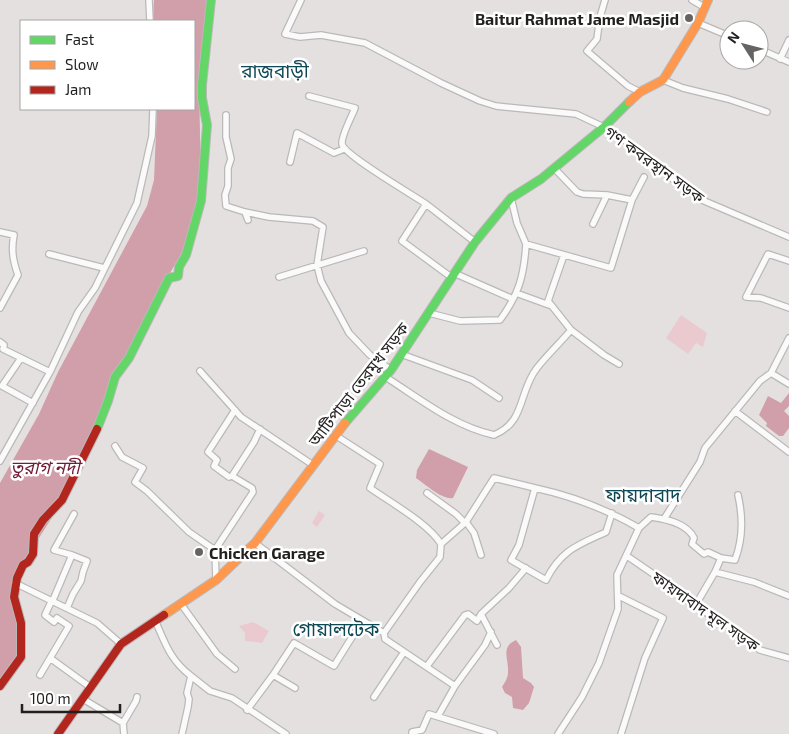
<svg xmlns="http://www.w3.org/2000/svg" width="789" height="734" font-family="'Exo 2','Noto Sans Bengali',sans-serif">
<rect width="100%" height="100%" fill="#e4e0e0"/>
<path fill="#eacacf" d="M681,315L707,333L703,347L696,343L688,354L666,338Z
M319,511L325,515L317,527L312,523Z
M253,622L269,631L262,643L245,641V633L239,626Z"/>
<path fill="#d19fa9" d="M154,0H206L207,19L199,81L201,184L195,230L166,280L115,384L74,483L28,555L12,592V607L18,622L22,652L0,681V483L39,414L58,372L147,206L154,180L157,109H194V21H153Z
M789,393V406L784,411L789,416V428L783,436H779L766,426L767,423L759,415L768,396L781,403Z
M429,449L468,467L453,498C442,500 425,484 416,478L417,470Z
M516,640L521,647L523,678L531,683L534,687L529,703L523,710L513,708L512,697L505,693L502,687C505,682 508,678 508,672C509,659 500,647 516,640Z"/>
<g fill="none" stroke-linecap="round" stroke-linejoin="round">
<defs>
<path id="street" d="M149,0L150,21
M301,0L285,34L300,37L321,35L365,43L441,83L480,101L496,106L576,114L610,130L633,146L682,187L702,200L789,237
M605,0L600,17L597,39L587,51L628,86L640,92
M692,0L704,7
M698,23L729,36
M759,49L789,62
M780,59L789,40
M663,80L683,88L728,99L767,112
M309,96L355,108C352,116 341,136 342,144C344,155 413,195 426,204
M226,115V137L231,159L228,168V186L225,195L226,206L245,212
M290,162L297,133L334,153L344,149
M554,168L577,192L583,194L607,195L632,200L644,177
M511,198L517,223L526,244L611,268L632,200
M248,220L245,212L269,217L313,221L323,227L317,265L321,281L349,333L370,355L391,370
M593,224L607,195
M0,232L14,235C11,250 13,261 18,275L0,308
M49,254L104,268
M789,261L768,254L746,297L761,298L789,308
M454,273L513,299
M279,277L364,251
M451,277L402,241L426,204L475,242
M516,293L549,305
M429,313L460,321L500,320C519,294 524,276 526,244
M571,330L604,355L619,364
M0,342L4,345L3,349L50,372
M401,354L472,380L499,398
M21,358L2,386L33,403
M200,371L241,417L313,465
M771,373L789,384
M384,376C419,398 453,426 494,435C526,422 518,392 537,368C547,355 560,343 571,330L548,301L564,255
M735,411L789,452
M335,435L380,464L370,488C390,502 429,524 441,544
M115,446L122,457L143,468L135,482L147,491L189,532L215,550L216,580
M0,461L50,372L78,312L95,288L137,203L152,136L153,109
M232,476L229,477L214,466L217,460L208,452L235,410
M535,488C572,496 606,509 639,528
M427,493L456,514L465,523
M664,519L700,462L705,448L760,381L771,373L789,338
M466,522L474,533L481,555
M255,543L335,604L384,633L385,639L455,686
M215,550L253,492L252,488L232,476L254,442L260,429
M627,556L662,580L695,606L730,627L760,650L789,658
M715,572L754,582L789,596
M15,583L97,623L121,644
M619,596L663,618L645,658L621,734
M53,600L72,555L54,550L74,514
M181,604L217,654L235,669
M695,606L715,572L721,558L735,560C743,539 743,517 738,495
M67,608L73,594L81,581L83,572L87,561L72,555
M155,620C165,643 170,660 191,676L187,693L189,699L188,707L182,734
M384,633L420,582L440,557L441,544L466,522L494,478L535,488L519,545L511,560L546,580C561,550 578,545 606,532L612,513
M497,645L481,614L509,588L526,568
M50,658L90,687
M427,666L465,615L468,614L477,621L481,614
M40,675L69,626L57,618L54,622L45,615L51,602
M273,675L294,643L334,666L362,621
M191,676L210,691L232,698L286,734
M374,697L404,652
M83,699L123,723L124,734
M247,710L273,675L295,688
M438,716L455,686L485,645L491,632
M123,723L136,701L137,697
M412,734V732L422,730L429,714L494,734
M558,734L582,697L599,663L618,609L617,575L639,528L651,517C666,519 687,523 694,538L692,544L704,554L708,552L721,558"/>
<path id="fast" d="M345,423L391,370L475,242L511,198L541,179L604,127L629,102
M97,429L108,401L115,377L129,358L169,278L178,276L179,267L186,255L201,201L207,125L202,98V85L211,0"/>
<path id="slow" d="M629,102L640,92L663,80L698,23L708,0
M164,615L216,580L255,543L345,423"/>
<path id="jam" d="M0,686L21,657V623L14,597L17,578L23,565L28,562L33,554L34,534L43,520L62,500L97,429
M58,734L121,644L164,615"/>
</defs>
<use href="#street" stroke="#bbb8b8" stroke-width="8"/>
<use href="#fast" stroke="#bbb8b8" stroke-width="10"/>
<use href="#slow" stroke="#bbb8b8" stroke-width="10"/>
<use href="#jam" stroke="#bbb8b8" stroke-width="10"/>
<use href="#street" stroke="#fbfafa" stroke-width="5.5"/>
<use href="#fast" stroke="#63d668" stroke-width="8"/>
<use href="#slow" stroke="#ff974d" stroke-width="8"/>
<use href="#jam" stroke="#b3261e" stroke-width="8"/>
</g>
<g fill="#666363" stroke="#fff" stroke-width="2">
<circle cx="689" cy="18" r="5"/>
<circle cx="199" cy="552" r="5"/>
</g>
<g text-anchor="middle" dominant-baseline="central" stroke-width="5" stroke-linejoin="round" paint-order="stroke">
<g font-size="16" font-weight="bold" fill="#221f1f" stroke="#fff" text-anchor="end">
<text x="679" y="18">Baitur Rahmat Jame Masjid</text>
<text x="209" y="552" text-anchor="start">Chicken Garage</text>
</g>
<g font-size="16" fill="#221f1f" stroke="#fff">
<text transform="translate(655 164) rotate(36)">গণ কবরস্থান সড়ক</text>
<text transform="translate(358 384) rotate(-52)">আটিপাড়া তেরমুখ সড়ক</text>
<text transform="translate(706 611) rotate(35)">ফায়দাবাদ মূল সড়ক</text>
</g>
<g font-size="18" font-style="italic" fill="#6f1c35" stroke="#fff">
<text x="45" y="467">তুরাগ নদী</text>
</g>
<g font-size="19" fill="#0e4855" stroke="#fff">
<text x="275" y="70">রাজবাড়ী</text>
<text x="643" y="494">ফায়দাবাদ</text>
<text x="336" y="628">গোয়ালটেক</text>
</g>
</g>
<rect x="20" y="20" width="175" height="90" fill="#ffffff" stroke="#a7a5a5"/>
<rect x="30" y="36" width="25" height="8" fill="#63d668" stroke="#a7a5a5"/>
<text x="65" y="45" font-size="15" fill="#221f1f">Fast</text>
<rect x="30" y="61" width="25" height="8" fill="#ff974d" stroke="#a7a5a5"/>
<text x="65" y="70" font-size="15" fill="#221f1f">Slow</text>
<rect x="30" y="86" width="25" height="8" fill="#b3261e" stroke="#a7a5a5"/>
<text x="65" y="95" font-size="15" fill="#221f1f">Jam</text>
<g transform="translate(744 45) rotate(306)"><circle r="24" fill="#ffffff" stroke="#a7a5a5"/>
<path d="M0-4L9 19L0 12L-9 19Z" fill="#666363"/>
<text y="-8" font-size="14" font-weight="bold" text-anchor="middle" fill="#221f1f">N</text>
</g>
<path d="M22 704v8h98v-8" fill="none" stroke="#221f1f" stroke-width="2.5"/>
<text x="30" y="704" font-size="15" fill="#221f1f" stroke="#ffffff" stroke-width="4" paint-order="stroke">100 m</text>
</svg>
